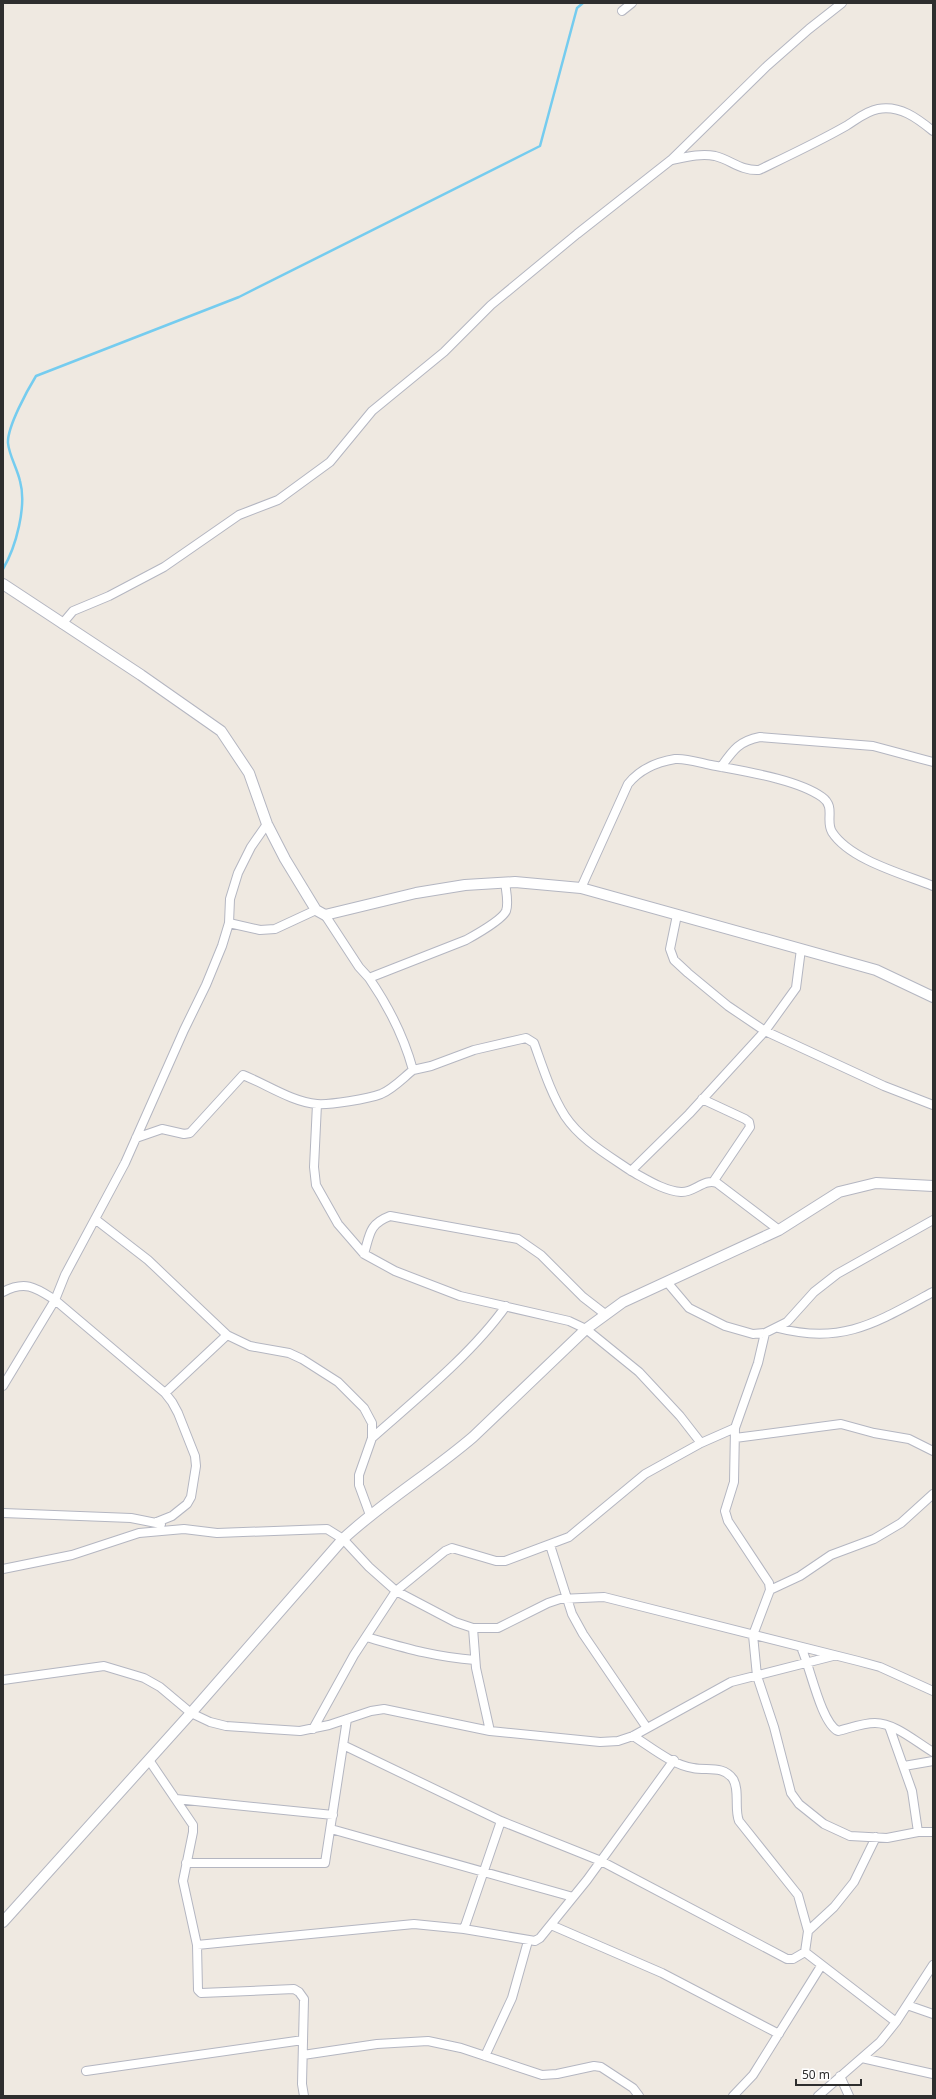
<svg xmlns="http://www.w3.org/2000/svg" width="936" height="2099" font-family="'Noto Sans',sans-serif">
<rect width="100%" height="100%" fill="#efe9e1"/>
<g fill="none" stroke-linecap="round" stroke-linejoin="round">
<path stroke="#75ccef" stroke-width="2.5" d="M3,569C16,547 27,506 20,481C17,468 9,455 8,443C7,427 28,389 36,376L239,297L540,146L577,8L583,3"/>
<defs>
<path id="minor" d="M622,11L632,3
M672,160C686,157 701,153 715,156C731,160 741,171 759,170C788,156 818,142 846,126C856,120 866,111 878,109C900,105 917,118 933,131
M62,624L73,611L109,596L164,567L239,515L278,500L330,462L372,411L444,352L491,305L577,234L671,160L767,66L809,29L842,3
M721,767C733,750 739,741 760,737L873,746L933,762
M581,888L628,784C639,770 657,762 675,759C687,758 700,763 711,765C742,771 797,779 822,797C836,807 825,820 832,832C850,860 903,874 933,886
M325,915L359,967L369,978L466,940C475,935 502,920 506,911C509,903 506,891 505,882
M677,915L670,949L674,960L688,973L728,1006L765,1031L884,1086L933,1105
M229,923L260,930L275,929L316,910
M413,1070L431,1066L474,1050L526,1038L534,1043C543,1068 551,1094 565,1116C581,1140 608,1155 631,1171
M702,1099L745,1119L749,1122L750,1127L713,1182
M317,1104L314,1167L316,1185L338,1224L364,1254L395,1271L460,1296L569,1321L586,1329L639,1372L680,1416L701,1443
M136,1138L162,1129L184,1134L190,1133L243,1075C266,1084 292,1102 317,1104C330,1105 368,1099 381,1094C393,1089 403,1078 413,1070C404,1037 389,1007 369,978
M95,1219L148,1260L227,1335L250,1346L289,1353L302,1359L338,1382L364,1408L372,1423V1438L359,1475V1485L370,1515
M779,1230L717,1183C704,1178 694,1193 681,1192C664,1191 646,1179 631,1171L689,1114L765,1031L796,988L801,949
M364,1254C370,1234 369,1224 390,1216L518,1239L541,1255L583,1297L605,1314
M667,1282L689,1308L725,1326L753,1334L765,1333L787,1322L814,1292L837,1274L933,1220
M3,1292C26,1280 36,1288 55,1300L165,1393L172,1402L178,1413L195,1456L196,1466L191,1497L187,1504L172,1516L157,1522
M778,1328C843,1345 877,1322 933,1292
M765,1333L758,1363L735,1428L734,1482L725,1511L728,1521L769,1583L770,1590L753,1635L757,1676L774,1727L791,1793L799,1804L824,1824L850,1836L887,1838L918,1832H933
M3,1386L55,1300L65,1275L125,1163L184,1030L206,985L222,946L229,923L230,899L238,873L251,847L267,824
M165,1393L227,1335
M372,1438C416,1399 472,1354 506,1306
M735,1438L841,1424L874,1433L909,1439L933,1451
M3,1513L131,1518L161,1524
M550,1545L572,1614L583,1634L647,1728
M3,1569L72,1555L139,1533L184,1529L217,1533L327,1529L343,1539L369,1567L396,1591L455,1622L473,1628H498L548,1603L560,1599L604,1597L858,1661L880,1667L933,1691
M770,1590L800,1576L831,1555L874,1539L901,1523L933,1494
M473,1628L476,1668L490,1731
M366,1637C405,1648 434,1657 475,1660
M801,1647C810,1666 821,1723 838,1731C850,1728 863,1723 875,1723C895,1723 916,1742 933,1752
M3,1680L104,1666L144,1678L160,1687L191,1713L210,1722L226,1726L300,1731L329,1725L371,1711L384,1709L490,1731L600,1742L618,1741L633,1736L731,1682L833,1656
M889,1726L912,1791L918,1832
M313,1729L354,1655L396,1591L445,1551L452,1548L496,1561H505L569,1537L645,1474L701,1443L735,1428
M633,1736C651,1747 672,1765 693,1768C707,1771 723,1765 733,1779C740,1790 734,1809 739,1821L798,1895L808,1931L805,1952L896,2022
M343,1745L501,1821L601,1861L787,1959H793L805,1952
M149,1760L193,1825V1832L183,1881L197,1945L198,1990L201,1993L294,1989L299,1992L304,1999L302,2084L304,2096
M904,1766L933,1761
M176,1799L333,1815
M331,1829L573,1897
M186,1863H325L347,1719
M551,1925L662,1973L779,2034
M464,1929L501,1821
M808,1931L834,1907L854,1882L876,1837
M197,1945L414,1924L464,1929L535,1941L540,1938L587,1880L674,1760
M907,2005L933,2014
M303,2055L377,2044L428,2041L461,2048L542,2075L557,2074L594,2066L601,2067L633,2088L639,2096
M485,2056L512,1998L528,1941
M862,2058L933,2074
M86,2071L303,2040
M840,2076L849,2096
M733,2096L753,2075L821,1966
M818,2096L880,2042L896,2022L933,1965"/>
<path id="tertiary" d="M3,584L141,675L221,731L249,773L267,824L285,859L316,910L325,915L416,893L465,885L515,882L581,888L876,970L933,997
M3,1922L191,1713L343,1539C384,1501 431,1473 473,1437L586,1329L623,1302L779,1230L839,1192L876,1183L933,1186"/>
</defs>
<use href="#minor" stroke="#b4b6c1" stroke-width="10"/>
<use href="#tertiary" stroke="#b4b6c1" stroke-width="12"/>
<use href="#minor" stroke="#fff" stroke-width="8"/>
<use href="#tertiary" stroke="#fff" stroke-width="10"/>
</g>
<rect width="936" height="2099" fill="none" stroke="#2e2e2e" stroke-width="8"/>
<path d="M796 2079v6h65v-6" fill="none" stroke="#2e2e2e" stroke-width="2"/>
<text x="802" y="2079" font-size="12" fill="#2e2e2e" stroke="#ffffff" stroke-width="3" paint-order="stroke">50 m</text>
</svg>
